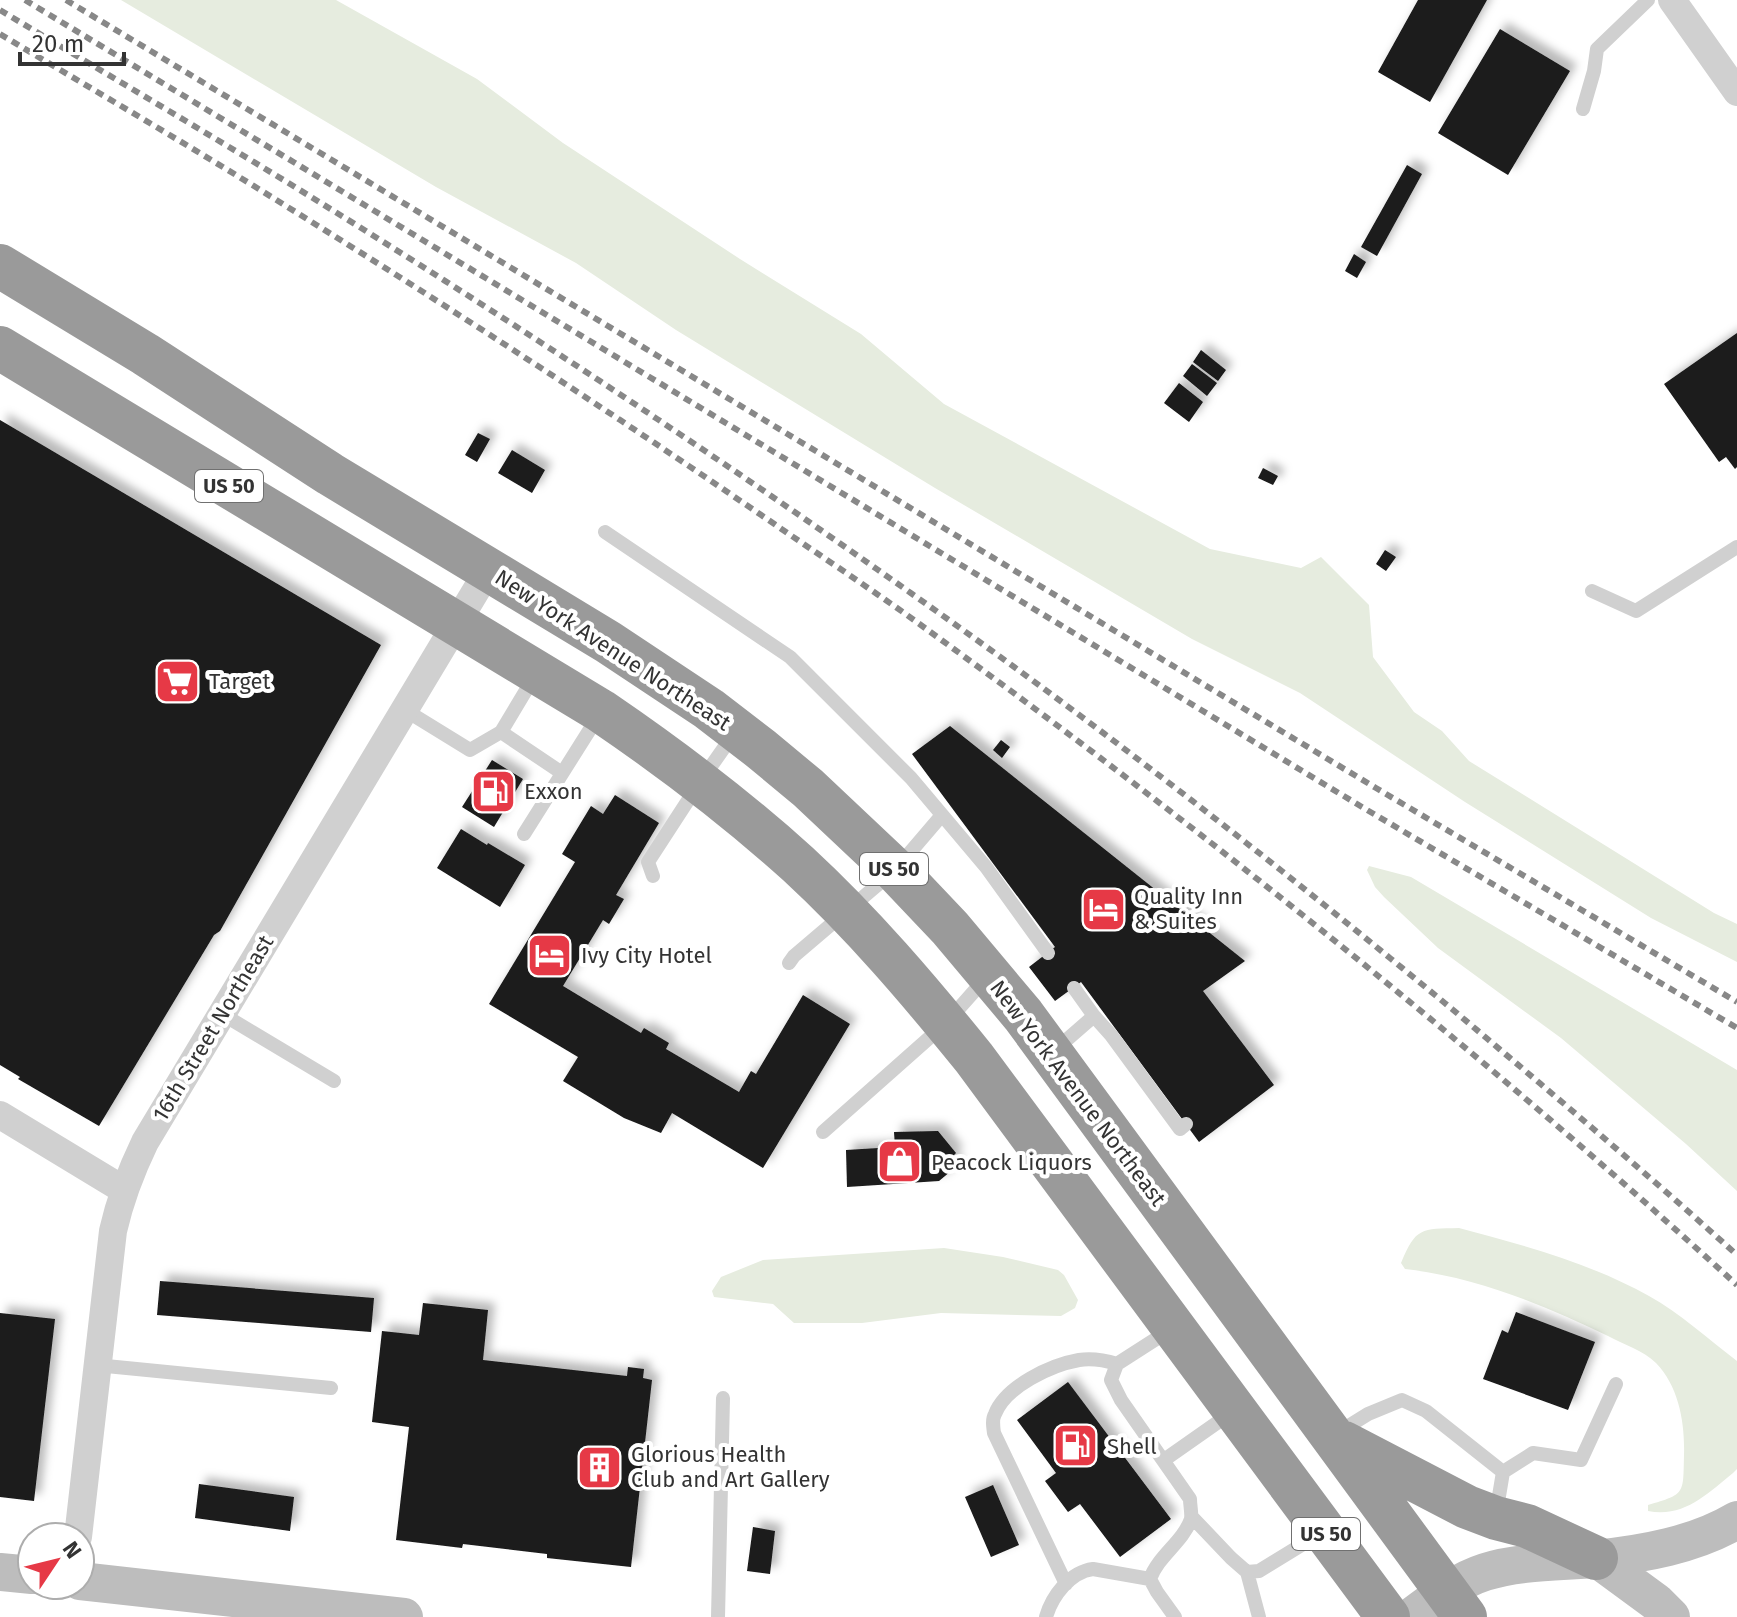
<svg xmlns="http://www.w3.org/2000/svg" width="1737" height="1617" font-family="'Fira Sans',sans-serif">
<defs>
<filter id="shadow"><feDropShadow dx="7" dy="-7" stdDeviation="4" flood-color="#0004"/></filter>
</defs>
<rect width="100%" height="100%" fill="#fff"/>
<path fill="#e6ecdf" d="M121,0H336L477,79L563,143L740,259L861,334L944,404L1210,549L1301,568L1321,557L1369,605L1373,657L1414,712L1442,731L1469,761L1714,913L1737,924V962L1651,918L1465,802L1300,693L1192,639L935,488L676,330L576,263L436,187Z
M1369,866L1411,877L1737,1070V1191L1686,1144L1561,1038L1438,948L1384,897L1375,887L1367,870Z
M1459,1228C1523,1245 1590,1263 1649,1296C1680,1313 1708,1339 1737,1361V1469L1733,1473C1707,1494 1684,1518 1648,1511V1505C1686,1494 1683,1494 1684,1455C1685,1423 1679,1387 1656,1363C1644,1351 1623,1344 1608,1336C1544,1305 1476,1277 1405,1269L1401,1263C1416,1227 1421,1229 1459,1228Z
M944,1248L1003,1257L1058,1270L1064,1275L1078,1300L1075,1308L1061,1316L941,1313L862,1323H794L773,1304L714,1297L712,1291L721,1277L763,1260Z"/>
<path fill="#1a1a1a" filter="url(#shadow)" d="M1418,0H1487L1430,102L1378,72Z
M1500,29L1570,71L1508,175L1438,133Z
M1407,165L1422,174L1377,256L1361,247Z
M1354,254L1366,262L1357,278L1345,271Z
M1737,333V467L1735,469L1726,457L1719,462L1664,384Z
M1201,350L1226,370L1218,381L1193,362Z
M1192,364L1217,383L1207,396L1183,376Z
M1179,383L1203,402L1189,422L1164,403Z
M0,420L381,645L220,931L214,935L99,1126L18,1079L20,1077L0,1065Z
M478,433L490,439L477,462L465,455Z
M512,450L545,470L532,493L498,473Z
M1263,468L1278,476L1273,485L1258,478Z
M1385,550L1396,557L1386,571L1376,564Z
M950,726L1245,961L1203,991L1274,1085L1199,1142L1081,982L1055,1001L1029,967L1055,947L912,754Z
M1001,740L1010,747L1002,758L993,750Z
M492,760L523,779L494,827L462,807Z
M615,795L659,823L616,895L624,899L609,924L603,920L563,986L641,1033L644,1028L669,1043L666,1049L739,1092L751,1071L756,1074L803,995L850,1024L763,1168L672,1113L661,1133L624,1118L563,1081L578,1057L489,1004L575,862L562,854L591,806L603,814Z
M461,829L487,845L488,843L525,865L500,907L437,868Z
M938,1131L956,1153L951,1158L957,1166L939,1181L847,1187L846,1150L895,1147L894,1132Z
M160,1281L374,1298L371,1332L157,1315Z
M423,1303L488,1310L483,1360L627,1376L628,1367L644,1369L643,1378L652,1380L631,1567L547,1558V1554L463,1544L462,1548L396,1540L409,1427L372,1422L382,1331L419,1335Z
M1516,1312L1595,1342L1568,1410L1483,1379L1502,1330L1508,1333Z
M0,1313L55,1319L34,1501L0,1497Z
M1068,1382L1171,1519L1120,1557L1080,1504L1068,1512L1045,1481L1056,1473L1017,1420Z
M199,1484L294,1497L290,1531L195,1518Z
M993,1485L1019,1545L991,1557L965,1497Z
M753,1527L775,1531L770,1574L747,1571Z"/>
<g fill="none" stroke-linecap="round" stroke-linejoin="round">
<path stroke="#d0d0d0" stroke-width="14" d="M1583,109L1594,71L1597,49L1648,0
M605,532L790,657L911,778L986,867L1048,953
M1592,591L1636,611L1737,547
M405,710L470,750L501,732L534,677
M501,732L562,773
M524,834L599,715
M653,876L648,862L700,782L733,735
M789,963L794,956L895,870L942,815
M222,1014L334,1081
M1094,1016L1111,1035L1180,1129L1186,1124
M1055,1050L1094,1016L1074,988
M823,1132L946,1023L985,979
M1170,1330L1117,1364L1111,1380L1121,1400L1190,1499C1190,1506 1192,1513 1191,1519C1183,1542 1158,1556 1150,1579L1157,1592L1175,1617
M96,1365L331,1388
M1339,1432L1368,1414L1402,1400L1426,1411L1503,1472
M1164,1460L1231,1413
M1496,1514L1503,1472L1533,1453L1581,1460L1616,1384
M1192,1517L1231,1558L1247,1572L1259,1571L1321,1533
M1247,1572L1259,1617
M1066,1584L994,1433C993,1426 992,1419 995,1414C1006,1386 1051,1365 1079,1360C1092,1358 1104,1360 1117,1364
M718,1617L723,1398
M1046,1617C1052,1596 1070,1572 1093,1569L1150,1579"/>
<path stroke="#d0d0d0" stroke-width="28" d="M1672,0L1737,92
M0,1115L124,1190
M78,1537L113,1231C120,1200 131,1171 145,1142L489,569"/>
<path stroke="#bdbdbd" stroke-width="38" d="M1596,1558L1656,1602L1671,1617
M0,1572L32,1575
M80,1581L404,1617
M1411,1617C1434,1600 1457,1581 1485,1572C1520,1561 1558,1562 1595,1559C1643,1554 1695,1545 1737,1520"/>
<path stroke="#9a9a9a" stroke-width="44" d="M0,266L145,354L330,474L608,642L709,709L761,749L808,788L895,870L950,928L1023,1015L1465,1617
M0,348L601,711C670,758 736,808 798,864C862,923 919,990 974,1058L1388,1617
M1344,1443L1467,1507L1496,1518L1527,1526L1596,1558"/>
<path stroke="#888" stroke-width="6" stroke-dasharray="8 6" stroke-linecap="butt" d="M25,0L1362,807L1737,1028
M66,0L1376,788L1737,1002
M0,10C98,69 197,127 295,187C506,317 713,453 915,596C1100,726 1278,865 1452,1009C1548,1090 1644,1171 1737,1255
M0,34C95,91 192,147 286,206C454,310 620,418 783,530C824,558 866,586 907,615C1195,823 1475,1046 1737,1285"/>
</g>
<defs>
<symbol id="supermarket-square" viewBox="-11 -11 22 22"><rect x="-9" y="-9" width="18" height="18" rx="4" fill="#e63946" stroke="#fff"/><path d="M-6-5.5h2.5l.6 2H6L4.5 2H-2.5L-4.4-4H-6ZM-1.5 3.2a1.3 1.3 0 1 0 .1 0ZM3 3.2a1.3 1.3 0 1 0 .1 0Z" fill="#fff"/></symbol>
<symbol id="fuel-square" viewBox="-11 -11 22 22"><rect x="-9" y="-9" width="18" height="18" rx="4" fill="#e63946" stroke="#fff"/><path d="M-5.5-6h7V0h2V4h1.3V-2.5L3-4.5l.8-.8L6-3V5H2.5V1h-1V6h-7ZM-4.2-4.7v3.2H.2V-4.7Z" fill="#fff"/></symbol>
<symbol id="hotel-square" viewBox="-11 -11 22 22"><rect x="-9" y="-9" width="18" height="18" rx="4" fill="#e63946" stroke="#fff"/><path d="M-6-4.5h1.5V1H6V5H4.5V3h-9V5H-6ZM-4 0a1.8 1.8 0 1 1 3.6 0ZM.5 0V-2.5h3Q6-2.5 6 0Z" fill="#fff"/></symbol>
<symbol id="shop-square" viewBox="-11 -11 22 22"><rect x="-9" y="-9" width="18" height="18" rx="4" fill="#e63946" stroke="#fff"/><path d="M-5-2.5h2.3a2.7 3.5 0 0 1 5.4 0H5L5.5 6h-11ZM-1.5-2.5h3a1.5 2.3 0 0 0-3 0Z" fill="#fff"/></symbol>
<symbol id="building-square" viewBox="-11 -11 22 22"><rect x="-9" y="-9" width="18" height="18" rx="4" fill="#e63946" stroke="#fff"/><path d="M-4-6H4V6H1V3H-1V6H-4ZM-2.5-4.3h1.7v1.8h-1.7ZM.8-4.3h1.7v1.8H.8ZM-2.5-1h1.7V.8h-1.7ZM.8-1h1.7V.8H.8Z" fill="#fff"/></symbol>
</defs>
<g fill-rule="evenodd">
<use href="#supermarket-square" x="152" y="656" width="51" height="51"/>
<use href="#fuel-square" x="468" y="766" width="51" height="51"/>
<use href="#hotel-square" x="1078" y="884" width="51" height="51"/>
<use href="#hotel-square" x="524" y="930" width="51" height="51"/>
<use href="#shop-square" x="874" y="1136" width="51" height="51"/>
<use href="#fuel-square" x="1050" y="1420" width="51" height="51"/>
<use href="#building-square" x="574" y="1442" width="51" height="51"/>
</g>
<g text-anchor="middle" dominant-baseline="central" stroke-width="8" stroke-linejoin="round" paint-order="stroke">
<g fill="#fff" stroke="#707070" stroke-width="2">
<rect x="195" y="470" width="68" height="32" rx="6"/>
<rect x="860" y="853" width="68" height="32" rx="6"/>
<rect x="1292" y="1518" width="68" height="32" rx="6"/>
</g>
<g font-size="20" font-weight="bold" fill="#333">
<text x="229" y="486">US 50</text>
<text x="894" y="869">US 50</text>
<text x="1326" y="1534">US 50</text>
</g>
<g font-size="22" fill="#333" stroke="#fff">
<text transform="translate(613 650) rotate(33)">New York Avenue Northeast</text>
<text transform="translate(213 1028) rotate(-59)">16th Street Northeast</text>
<text transform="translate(1078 1093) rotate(53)">New York Avenue Northeast</text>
</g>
<g font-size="22" fill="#333" stroke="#fff" text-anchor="start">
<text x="209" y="681">Target</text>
<text x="524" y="791">Exxon</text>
<text x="1134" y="896">Quality Inn<tspan x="1134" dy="25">&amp; Suites</tspan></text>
<text x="581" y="955">Ivy City Hotel</text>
<text x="931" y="1162">Peacock Liquors</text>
<text x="1107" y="1446">Shell</text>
<text x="631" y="1454">Glorious Health<tspan x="631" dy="25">Club and Art Gallery</tspan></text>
</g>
</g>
<g transform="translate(56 1561) rotate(55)"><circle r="38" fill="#ffffff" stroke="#adadad" stroke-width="2"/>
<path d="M0-6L14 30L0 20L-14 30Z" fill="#e63946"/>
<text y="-12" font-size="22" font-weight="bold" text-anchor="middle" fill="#333333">N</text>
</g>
<path d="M20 52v12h104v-12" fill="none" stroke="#333333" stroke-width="4"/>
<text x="32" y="52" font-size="24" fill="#333333" stroke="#ffffff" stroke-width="6" paint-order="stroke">20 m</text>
</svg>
